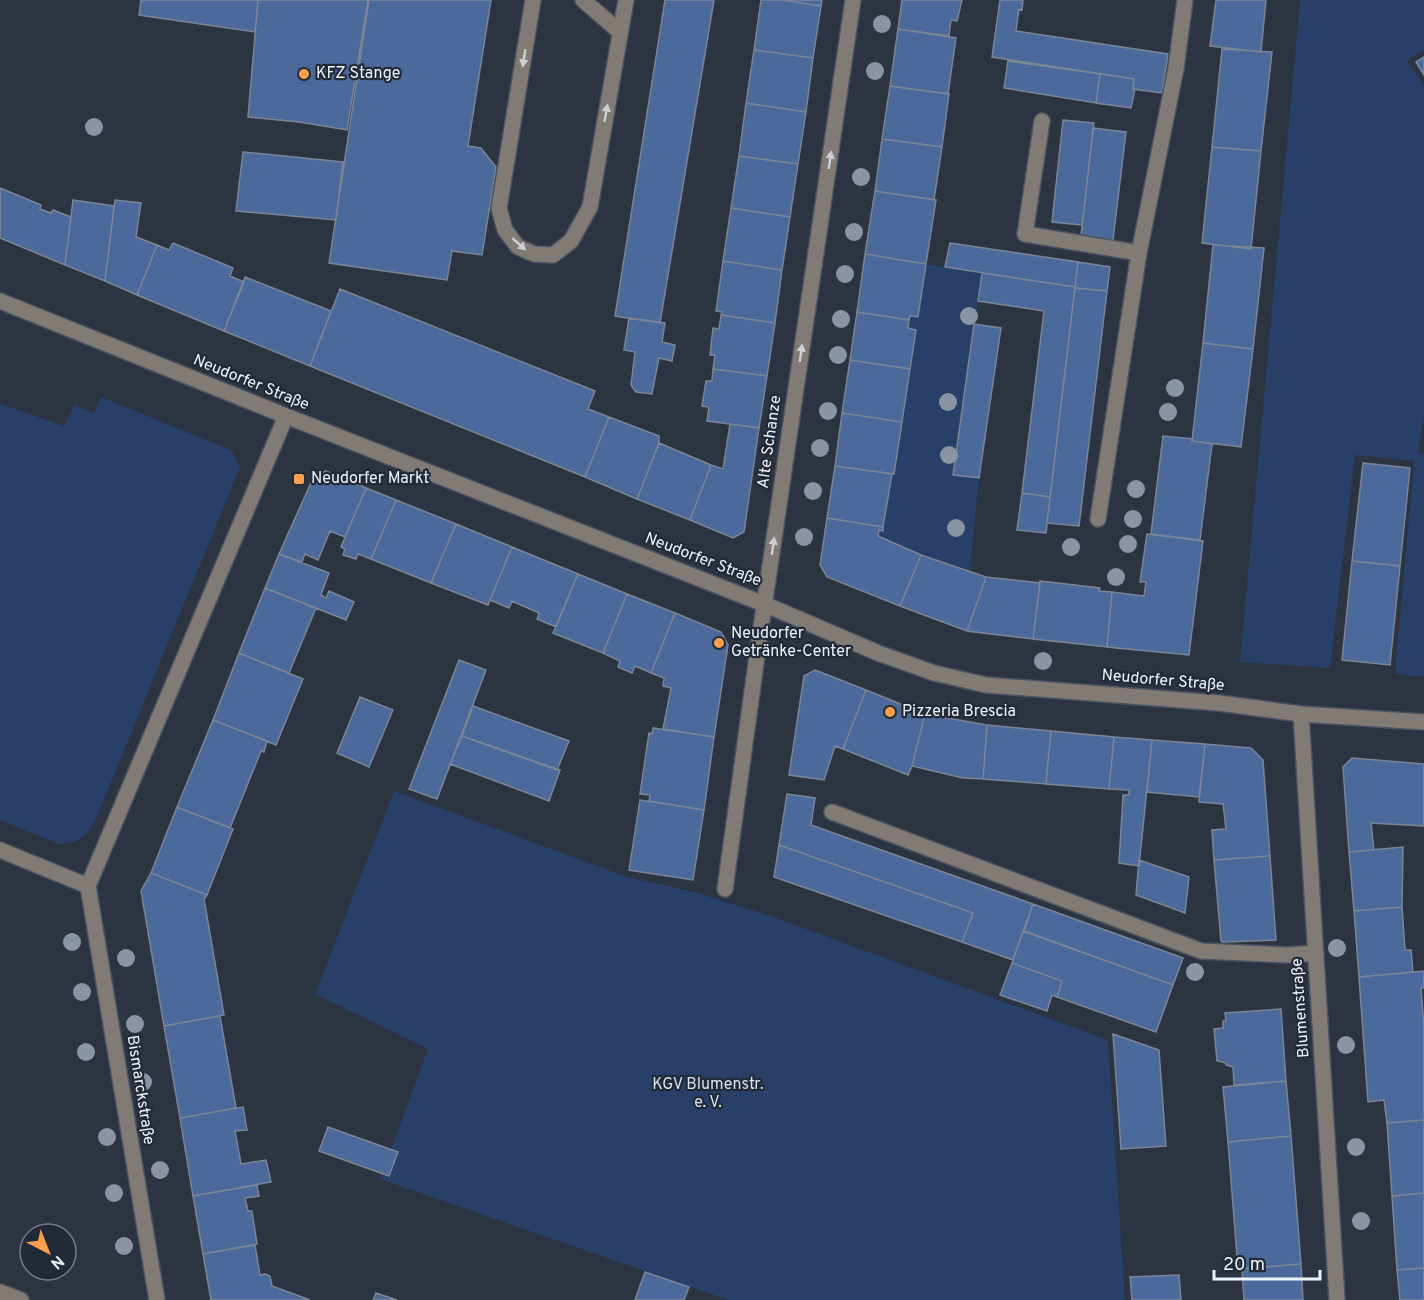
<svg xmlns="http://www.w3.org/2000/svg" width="1424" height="1300" font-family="Overpass,sans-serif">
<rect width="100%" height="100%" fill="#2c3442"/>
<path fill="#283f68" d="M1300,0H1424V49L1407,61L1424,86V415L1418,453L1424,454V677L1395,674L1414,461L1355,455L1330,668L1240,662Z
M926,264L982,273L953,475L979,478L970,570L921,555L878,536L879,530H883L892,474H894L916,330L908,328L910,316L917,317Z
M101,397L231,450L240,467L96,819L86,834L75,842L58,844L0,820V404L64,426L74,405L94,413Z
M394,791L627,877L694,892L768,915L1108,1040L1125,1300H728L380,1179L428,1049L315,994Z"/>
<path fill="#4c699c" stroke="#7c8596" stroke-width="1.5" d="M141,0H258L255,32L139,15Z
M258,0H368L347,130L299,122L248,117Z
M369,0H491L468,146L481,148L496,167L482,255L452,251L447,280L329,263Z
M665,0H714L660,323L615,316Z
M761,0H782L821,6L813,58L754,50Z
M782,0H822L821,6Z
M902,0H962L957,21L951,20L949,36L898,29Z
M1000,0H1023L1022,10L1019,9L1016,31L1168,54L1162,93L1133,89L1134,79L992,57Z
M1216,0H1266L1261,52L1210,46Z
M898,29L956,38L948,94L890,86Z
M1222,49L1272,52L1261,151L1212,147Z
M754,50L813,58L806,112L746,103Z
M1424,57V75L1416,62Z
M1008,61L1100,74L1096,103L1004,88Z
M1100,74L1134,79L1133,89H1135L1131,108L1096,103Z
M890,86L949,94L942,147L882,139Z
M746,103L806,112L798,164L739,156Z
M1063,120L1094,123L1082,225L1052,222Z
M1093,128L1126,132L1113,240L1081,236Z
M882,139L942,147L934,200L875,191Z
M1212,147L1261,151L1251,249L1202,243Z
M243,152L343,162L336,220L236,211Z
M739,156L798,164L790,217L731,208Z
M0,188L41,205L40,209L51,213L53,210L71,217L65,265L0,238Z
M875,191L936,200L926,264L865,254Z
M73,200L114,206L105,281L65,265Z
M115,200L141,203L136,237L157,245L137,295L105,281Z
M731,208L790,217L782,270L723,261Z
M173,243L233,268L230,276L244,282L224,331L137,295L157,245L169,250Z
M950,243L1078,262L1075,287L945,267Z
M1213,245L1264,248L1253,349L1203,343Z
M865,254L926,264L918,317L910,316L909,320L857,312Z
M723,261L782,270L775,323L721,315L722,312L716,311Z
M1078,262L1110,267L1107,291L1075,288Z
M982,273L1075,287L1050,497L1022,493L1044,311L978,301Z
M245,277L331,311L310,366L224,331Z
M1075,288L1107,291L1079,526L1047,523Z
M340,289L595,391L588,409L609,417L585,477L310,366Z
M857,312L909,320L908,328L916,330L910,369L850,360Z
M721,315L775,323L767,376L713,369L715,355H710L713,328L719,329Z
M629,318L665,323L662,342L675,345L672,361L659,358L652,394L636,392L631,385L635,352L624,350Z
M974,324L1001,328L979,478L953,475Z
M1203,343L1253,349L1241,447L1192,441Z
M850,360L910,369L902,422L842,413Z
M713,369L767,376L759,428L707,421L709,407L702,406L706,381H712Z
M842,413L902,422L894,474L835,466Z
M609,417L659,436V443L637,499L585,477Z
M730,424L759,428L744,532L733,538L690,520L711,465L723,469Z
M1163,436L1193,439L1192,441L1212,444L1200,540L1151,534Z
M659,443L711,465L690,520L637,499Z
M1363,463L1410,468L1400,566L1352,561Z
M835,466L892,474L883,527L827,518Z
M326,471L366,488L345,537L330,531L318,560L305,554L302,562L279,554L314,476Z
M366,488L396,500L371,559L358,554L356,559L343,555L345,549L341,547Z
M1022,493L1050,497L1046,533L1017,530Z
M396,500L456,524L431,583L371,559Z
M827,518L883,527V531L879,530L878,536L921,555L900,606L827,577L820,565Z
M456,524L512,547L488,605L431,583Z
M1147,534L1203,541L1189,655L1107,647L1112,592L1144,596L1146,582H1140Z
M512,547L578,574L556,627L537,619L539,613L512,601L509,608L490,600Z
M279,554L329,573L321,595L326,598L329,591L354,602L346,620L265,588Z
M921,555L986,577L967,631L900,606Z
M1352,561L1400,566L1390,665L1342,660Z
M578,574L627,594L603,653L553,633Z
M986,577L1040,583L1033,639L967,631Z
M1040,581L1100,588L1099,591L1112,592L1107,647L1033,639Z
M265,588L316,608L289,673L239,653Z
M627,594L675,613L651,673L635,666L632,673L618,667L620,661L603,653Z
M675,613L721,632L728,645L714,737L663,729L671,688L663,686L664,678L651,673Z
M239,653L303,679L276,745L213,720Z
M459,660L486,670L437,799L409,789Z
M815,670L866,690L843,749L835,746L824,780L789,775L804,676Z
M866,690L925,714L912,766L908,775L843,749Z
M360,697L393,710L369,767L337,753Z
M473,706L569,741L557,770L462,736Z
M925,714L987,725L983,779L963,778L912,766Z
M213,720L267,741L264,752L261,751L230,828L177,807Z
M987,725L1051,731L1046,784L983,779Z
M653,728L714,737L704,810L649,801L650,795L640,794L649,733L652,734Z
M1051,731L1114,737L1109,789L1046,784Z
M462,736L560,770L549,801L450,764Z
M1114,737L1152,740L1139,866L1119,863L1123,795H1129V790L1109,789Z
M1152,740L1205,744L1199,797L1147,792Z
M1205,744L1251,748L1263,760L1270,856L1214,860L1212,830L1226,829L1223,804L1199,802Z
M1352,758L1424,764V826L1371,823L1374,850L1349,852L1343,767Z
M787,794L815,798L811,825L1033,904L1013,960L962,942L973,913L779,845Z
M640,800L704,810L693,880L629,870Z
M177,807L233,829L207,895L151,873Z
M779,845L973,913L962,942L774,877Z
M1403,847L1402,907L1354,911L1349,852Z
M1270,856L1276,940L1223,942L1221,941L1214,860Z
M1139,860L1189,877L1185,913L1136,895Z
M151,873L207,895L204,899L224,1015L164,1026L141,891Z
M1033,904L1183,958L1173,985L1024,931Z
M1402,907L1405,950H1411L1413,972L1359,977L1354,911Z
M1023,931L1173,985L1156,1032L1057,997L1062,981L1012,963Z
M1012,963L1062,981L1057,997L1052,995L1047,1011L1000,995Z
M1424,971V988H1421L1424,1028V1120L1387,1123L1384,1100L1368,1102L1359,977Z
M1281,1009L1286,1081L1234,1085L1233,1067L1226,1065V1063L1217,1061L1214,1029L1223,1028V1021H1226L1225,1013Z
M220,1016L236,1108L180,1118L164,1026Z
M1113,1034L1159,1050L1166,1146L1121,1149Z
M1286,1081L1291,1136L1228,1142L1223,1087Z
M243,1107L247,1130L235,1131L241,1164L266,1160L271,1182L193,1196L180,1118Z
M1424,1120V1193L1392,1196L1387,1123Z
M328,1127L398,1152L389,1176L319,1151Z
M1291,1136L1301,1264L1238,1269L1228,1142Z
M257,1185L259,1196L245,1198L248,1211H252L257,1244L203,1254L193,1196Z
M1424,1193V1268L1397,1270L1392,1196Z
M255,1245L260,1275L265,1274L270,1276L272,1286L310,1300H211L203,1254Z
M1301,1264L1303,1300H1244L1242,1269Z
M1424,1268V1300H1400L1397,1270Z
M645,1272L689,1287L684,1300H635Z
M1179,1275L1181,1300H1132L1130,1277Z
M376,1293L397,1300H373Z"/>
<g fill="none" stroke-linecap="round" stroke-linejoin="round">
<defs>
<path id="minor" d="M533,0L499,208L505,230L518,247L534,254L553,255L571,241L590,207L626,0
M583,0L620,32
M1042,121L1025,234L1139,253
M0,301L286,416L764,604L878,653L934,673L986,685L1219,703L1301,714L1424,722
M1098,519L1139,253L1176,68L1185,0
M1301,714L1337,1300
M832,812L1201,951L1288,955L1316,953
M0,850L88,886
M88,886L286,416
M88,886L157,1300
M725,889L760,634L853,0
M0,1292L21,1300"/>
</defs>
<use href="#minor" stroke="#4b5360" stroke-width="18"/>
<use href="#minor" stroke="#827b75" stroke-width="15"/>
</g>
<g fill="#8b94a3">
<circle cx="882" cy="24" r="9"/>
<circle cx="875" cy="71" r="9"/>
<circle cx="94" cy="127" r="9"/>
<circle cx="861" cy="177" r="9"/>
<circle cx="854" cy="232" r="9"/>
<circle cx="845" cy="274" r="9"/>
<circle cx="969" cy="316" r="9"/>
<circle cx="841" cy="319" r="9"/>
<circle cx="838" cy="355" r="9"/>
<circle cx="1175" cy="388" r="9"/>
<circle cx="948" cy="402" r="9"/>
<circle cx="828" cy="411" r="9"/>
<circle cx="1168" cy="412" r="9"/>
<circle cx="820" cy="448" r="9"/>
<circle cx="949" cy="455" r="9"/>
<circle cx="1136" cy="489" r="9"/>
<circle cx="813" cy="491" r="9"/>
<circle cx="1133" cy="519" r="9"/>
<circle cx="956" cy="528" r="9"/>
<circle cx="804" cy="537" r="9"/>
<circle cx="1128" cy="544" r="9"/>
<circle cx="1071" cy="547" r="9"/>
<circle cx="1116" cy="577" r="9"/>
<circle cx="1043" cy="661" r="9"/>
<circle cx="72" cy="942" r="9"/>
<circle cx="1337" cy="948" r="9"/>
<circle cx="126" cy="958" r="9"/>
<circle cx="1195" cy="972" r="9"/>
<circle cx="82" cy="992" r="9"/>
<circle cx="135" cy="1024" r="9"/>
<circle cx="1346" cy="1045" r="9"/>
<circle cx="86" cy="1052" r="9"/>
<circle cx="143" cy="1082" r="9"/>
<circle cx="107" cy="1137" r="9"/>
<circle cx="1356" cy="1147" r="9"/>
<circle cx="160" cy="1170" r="9"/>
<circle cx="114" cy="1193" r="9"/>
<circle cx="1361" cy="1221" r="9"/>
<circle cx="124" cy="1246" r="9"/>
</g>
<defs><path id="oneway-solid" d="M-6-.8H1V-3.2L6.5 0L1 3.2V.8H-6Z" transform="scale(1.5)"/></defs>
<g fill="#cecfd4">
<use href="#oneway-solid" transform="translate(524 58) rotate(99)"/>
<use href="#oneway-solid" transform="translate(606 113) rotate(-80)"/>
<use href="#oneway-solid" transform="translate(830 160) rotate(-82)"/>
<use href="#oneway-solid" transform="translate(519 244) rotate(41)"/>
<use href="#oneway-solid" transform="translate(801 353) rotate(-82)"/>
<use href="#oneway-solid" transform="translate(773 546) rotate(-82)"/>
</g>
<g fill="#fa9f4e" stroke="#222a37" stroke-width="2">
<circle cx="304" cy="74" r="6"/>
<rect x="293" y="473" width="12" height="12" rx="3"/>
<circle cx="719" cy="643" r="6"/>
<circle cx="890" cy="712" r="6"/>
</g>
<g text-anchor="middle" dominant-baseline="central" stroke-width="4.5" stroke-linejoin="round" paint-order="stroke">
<g font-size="16" fill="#eef3fc" stroke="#222a37" text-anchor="start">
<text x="316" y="74">KFZ Stange</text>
<text x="311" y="479">Neudorfer Markt</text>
<text x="731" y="634">Neudorfer<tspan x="731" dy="18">Getränke-Center</tspan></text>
<text x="902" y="712">Pizzeria Brescia</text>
</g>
<g font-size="16" fill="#eef3fc" stroke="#222a37">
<text transform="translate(251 383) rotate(22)">Neudorfer Straße</text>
<text transform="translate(770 442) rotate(-82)">Alte Schanze</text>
<text transform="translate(703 560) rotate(21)">Neudorfer Straße</text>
<text transform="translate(1163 681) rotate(5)">Neudorfer Straße</text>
<text transform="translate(1301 1008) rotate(-94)">Blumenstraße</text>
<text transform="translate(140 1090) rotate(81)">Bismarckstraße</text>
</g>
<g font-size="16" fill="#d9e2f2" stroke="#222a37">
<text x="708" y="1085">KGV Blumenstr.<tspan x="708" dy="18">e. V.</tspan></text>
</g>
</g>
<g transform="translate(48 1252) rotate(138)"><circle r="28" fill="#222a37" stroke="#747a86" stroke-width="1.5"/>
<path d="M0-4.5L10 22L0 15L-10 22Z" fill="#fa9f4e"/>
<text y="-9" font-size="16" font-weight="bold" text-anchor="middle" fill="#eef3fc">N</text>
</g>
<path d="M1214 1270v9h106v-9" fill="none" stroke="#eef3fc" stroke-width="3"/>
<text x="1223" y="1270" font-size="18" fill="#eef3fc" stroke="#222a37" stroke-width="4.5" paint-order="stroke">20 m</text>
</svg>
